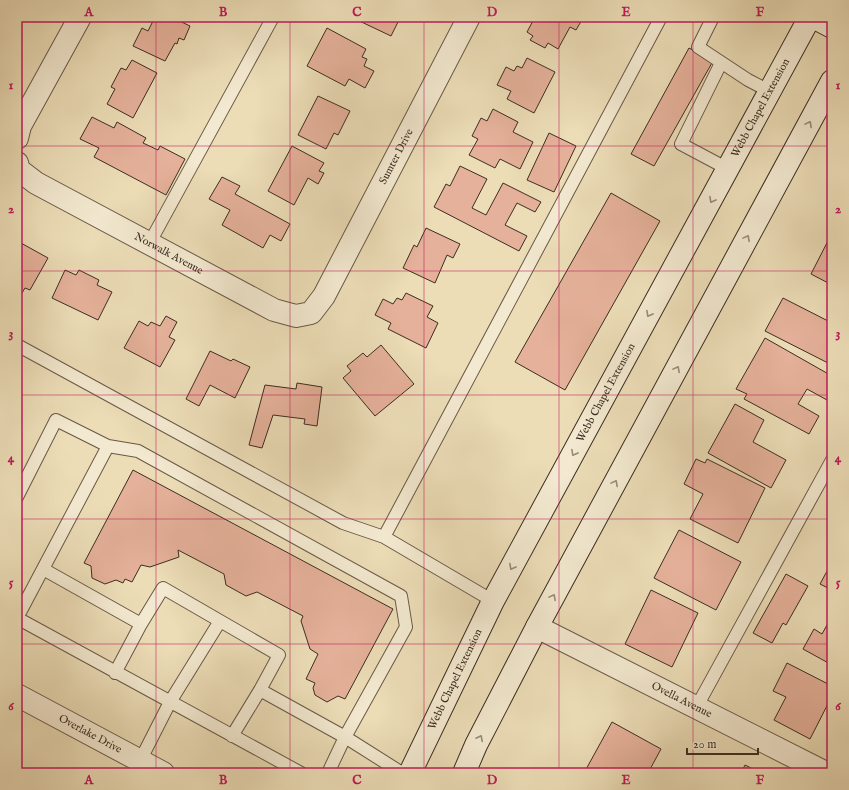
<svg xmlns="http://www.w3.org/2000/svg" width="849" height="790" font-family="'IM FELL English',serif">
<rect width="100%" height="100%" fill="#ecddb7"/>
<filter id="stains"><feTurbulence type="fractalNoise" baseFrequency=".005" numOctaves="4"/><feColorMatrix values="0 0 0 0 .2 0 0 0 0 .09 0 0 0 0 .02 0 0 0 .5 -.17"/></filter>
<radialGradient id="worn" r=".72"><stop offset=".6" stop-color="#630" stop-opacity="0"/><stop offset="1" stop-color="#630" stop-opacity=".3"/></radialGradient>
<path fill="#e5b19a" stroke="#3c2d21" d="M155,17H171L190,26L184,40L179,38L177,44L175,43L165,61L133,46L142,28L148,31Z
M351,17H394V18L399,20L391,36Z
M535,17L539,19L540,17H581L583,18L576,30L570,27L558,49L548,43L545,48L530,40L533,36L527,32Z
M327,28L366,49L362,57L367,59L364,66L374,71L365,88L349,79L345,86L307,66Z
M689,48L713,61L654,166L631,154Z
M527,58L555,72L534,113L507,99L511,91L497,85L506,67L514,71L517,66L522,68Z
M132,60L157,73L133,118L107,104L115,89L111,87L121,68L126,70Z
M318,96L350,111L338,135L334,133L326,149L298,135Z
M493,109L518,122L513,132L533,142L520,169L500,159L495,168L469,155L478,139L472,136L481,118L487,121Z
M92,117L114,128L117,122L146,138L143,143L158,150L160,146L185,159L166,195L94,157L99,148L80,139Z
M549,133L576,146L554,192L527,180Z
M292,146L324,163L319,171L324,173L318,184L308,178L294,205L268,191Z
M460,166L487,179L472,208L486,215L503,183L541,202L535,212L517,203L505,225L527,236L519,251L434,207L446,184L450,186Z
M222,177L240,186L235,194L290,224L281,241L270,235L263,248L222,225L230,210L209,199Z
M611,193L660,221L565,390L515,362Z
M426,228L460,244L453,258L447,255L435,283L403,268L414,245L417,247Z
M832,233V285L811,274Z
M21,243L48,258L30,290L25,288L17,301V247L18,248Z
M65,270L76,275L79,270L99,280L97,285L112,292L98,320L52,298Z
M406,293L433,306L427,317L438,323L426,348L388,329L391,323L375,315L383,299L393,304L397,298L402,300Z
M783,298L832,323V365L765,331Z
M166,316L177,322L169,337L175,340L160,367L124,348L139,321L148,326L151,322L160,326Z
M765,338L832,376V392L827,400L807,389L798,404L819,416L809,434L744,399L747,394L736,389Z
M381,345L414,384L375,416L343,378L351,371L347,366L363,353L367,357Z
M210,351L231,361L233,359L250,367L235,398L210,385L199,406L186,399Z
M297,383L322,387L317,426L304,424L305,419L273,415L262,448L249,445L265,385L296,389Z
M735,404L764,420L753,442L786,460L771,488L708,453Z
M696,459L705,463L707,459L765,488L738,543L690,519L703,494L684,484Z
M133,470L393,609L345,699L338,696L327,702L315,695L313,688L315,683L306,679L318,654L310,649L301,621L303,616L257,592L246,596L226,585L224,574L178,550L179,557L150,567L141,565L132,582L125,579L123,583L116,580L105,584L92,578L91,566L84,563Z
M679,530L741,562L716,610L654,578Z
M832,562V590L820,584Z
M786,574L808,586L786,625L783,623L772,643L753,633Z
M651,590L698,613L672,667L625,644Z
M832,616V665L803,649L814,629L822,634Z
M787,663L832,686V696L810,739L774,720L786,697L773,691Z
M612,722L661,749L648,773H584Z
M745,765L761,773H741Z"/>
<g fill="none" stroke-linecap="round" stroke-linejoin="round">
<defs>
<path id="lane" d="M713,17L698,47L748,80L771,92
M721,63L681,144L728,169
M149,244L273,17
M17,345L343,523L384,537
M17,497L56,420L108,446L138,451L401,596L406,627L345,737L260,690L279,655L163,588L141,624L115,673
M43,569L141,624
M493,601L384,537L661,17
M17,618L301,773
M17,618L108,446
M696,708L832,460
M232,736L260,690
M140,761L170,702L220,621
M328,773L345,737L402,773"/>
<g id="street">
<path d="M17,138L20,126L80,17"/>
<path id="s1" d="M17,163L19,170L36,183L274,310L296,316L311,313L324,296L469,17"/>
<path id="s2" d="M537,627L826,773"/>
<path id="s3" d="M17,695L163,773"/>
</g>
<g id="secondary">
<path d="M813,17L832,27"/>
<path id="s4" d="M410,773L493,601L810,17"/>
<path d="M464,773L476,745L537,627L832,81"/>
</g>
</defs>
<use href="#lane" stroke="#685946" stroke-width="14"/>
<use href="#street" stroke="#685946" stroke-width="24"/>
<use href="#secondary" stroke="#3c2d21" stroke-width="24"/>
<use href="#lane" stroke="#f3e9d0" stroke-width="12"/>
<use href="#street" stroke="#f3e9d0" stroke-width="22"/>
<use href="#secondary" stroke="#f3e9d0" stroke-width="22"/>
</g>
<defs><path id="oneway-chevron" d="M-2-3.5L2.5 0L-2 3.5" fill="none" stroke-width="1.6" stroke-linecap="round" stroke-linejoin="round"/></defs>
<g stroke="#988b78">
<use href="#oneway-chevron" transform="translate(809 124) rotate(-62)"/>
<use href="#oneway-chevron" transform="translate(712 200) rotate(119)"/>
<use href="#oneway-chevron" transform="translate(747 238) rotate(-62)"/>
<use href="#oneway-chevron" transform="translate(649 314) rotate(119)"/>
<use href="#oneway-chevron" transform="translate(677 369) rotate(-62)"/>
<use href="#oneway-chevron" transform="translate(574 453) rotate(119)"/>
<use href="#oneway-chevron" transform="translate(615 483) rotate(-62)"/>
<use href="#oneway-chevron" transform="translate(512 567) rotate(119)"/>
<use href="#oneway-chevron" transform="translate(553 597) rotate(-62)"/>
<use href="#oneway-chevron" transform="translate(480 738) rotate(-63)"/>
</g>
<path fill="none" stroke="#c2185b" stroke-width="1" stroke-opacity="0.55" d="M156,17V773M290,17V773M424,17V773M559,17V773M693,17V773M17,146H832M17,271H832M17,395H832M17,519H832M17,644H832"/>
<g text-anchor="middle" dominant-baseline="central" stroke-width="3.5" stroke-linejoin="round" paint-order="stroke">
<g font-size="11" fill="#3c2d21" stroke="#f3e9d0">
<text stroke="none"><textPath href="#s4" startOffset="752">Webb Chapel Extension</textPath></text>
<text stroke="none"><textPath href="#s1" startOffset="515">Sumter Drive</textPath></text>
<text stroke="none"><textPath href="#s1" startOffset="179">Norwalk Avenue</textPath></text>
<text stroke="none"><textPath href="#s4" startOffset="428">Webb Chapel Extension</textPath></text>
<text stroke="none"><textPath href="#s4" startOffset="104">Webb Chapel Extension</textPath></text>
<text stroke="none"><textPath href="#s2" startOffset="162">Ovella Avenue</textPath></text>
<text stroke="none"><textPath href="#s3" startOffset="83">Overlake Drive</textPath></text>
</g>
</g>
<rect width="849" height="790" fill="none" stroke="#ecddb7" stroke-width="44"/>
<path d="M687 748v6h71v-6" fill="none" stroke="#3c2d21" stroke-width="2"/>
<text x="693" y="748" font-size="12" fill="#3c2d21" stroke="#f3e9d0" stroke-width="3" paint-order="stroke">20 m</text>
<rect x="22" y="22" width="805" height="746" fill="none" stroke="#c2185b" stroke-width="1.5"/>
<g font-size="13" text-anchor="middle" font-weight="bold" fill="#c2185b">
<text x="89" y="16">A</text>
<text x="223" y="16">B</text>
<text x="357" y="16">C</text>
<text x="492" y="16">D</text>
<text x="626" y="16">E</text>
<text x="760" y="16">F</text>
<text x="11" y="89">1</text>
<text x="838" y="89">1</text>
<text x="11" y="213">2</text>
<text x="838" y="213">2</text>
<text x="11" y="337">3</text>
<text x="838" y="337">3</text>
<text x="11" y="462">4</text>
<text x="838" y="462">4</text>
<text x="11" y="586">5</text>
<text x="838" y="586">5</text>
<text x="11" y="710">6</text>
<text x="838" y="710">6</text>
<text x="89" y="784">A</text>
<text x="223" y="784">B</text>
<text x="357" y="784">C</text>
<text x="492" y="784">D</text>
<text x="626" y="784">E</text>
<text x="760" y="784">F</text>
</g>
<rect width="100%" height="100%" filter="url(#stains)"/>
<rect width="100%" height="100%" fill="url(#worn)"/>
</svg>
